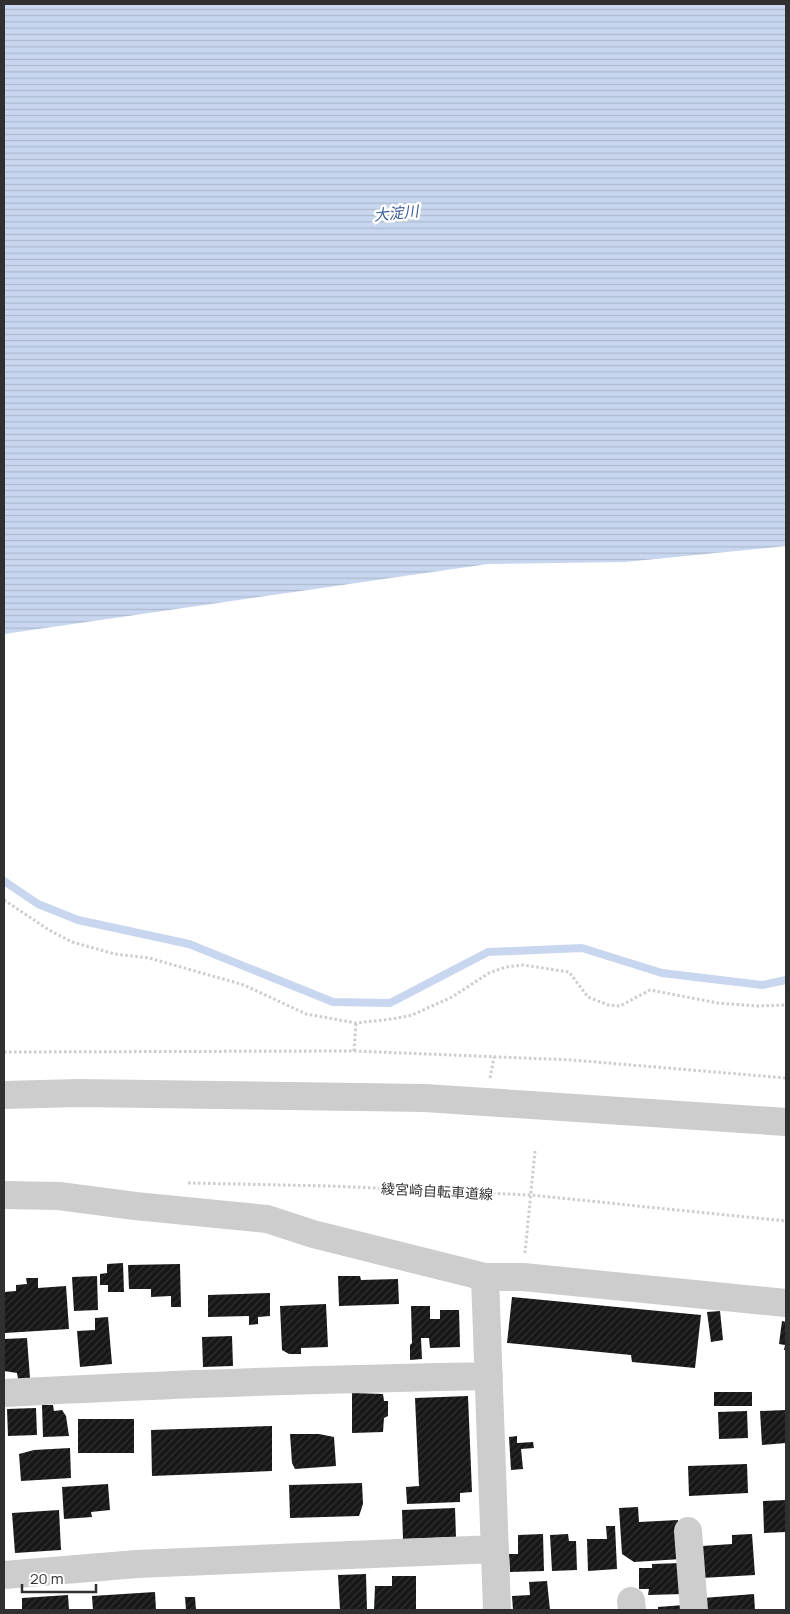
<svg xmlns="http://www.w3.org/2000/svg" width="790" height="1614" font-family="Manrope,'Noto Sans JP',sans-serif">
<defs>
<pattern id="water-rules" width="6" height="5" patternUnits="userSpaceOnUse" patternTransform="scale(1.25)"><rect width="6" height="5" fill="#c8d7ef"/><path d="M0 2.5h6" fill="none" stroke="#acb9cd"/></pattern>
<pattern id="building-hatch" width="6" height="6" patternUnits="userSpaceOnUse" patternTransform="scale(1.25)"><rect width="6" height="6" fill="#171717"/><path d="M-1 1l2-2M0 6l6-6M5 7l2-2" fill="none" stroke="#303030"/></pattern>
</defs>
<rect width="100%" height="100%" fill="#fff"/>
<path fill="url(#water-rules)" d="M4,4H786V546L625,562L488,564L4,634Z"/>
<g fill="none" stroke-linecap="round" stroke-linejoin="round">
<path stroke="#c8d7ef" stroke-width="8" d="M4,881L38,904L78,920L189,944L333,1002L390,1003L488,952L582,948L662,973L762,985L786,980"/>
</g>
<path fill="url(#building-hatch)" d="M123,1263L124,1292H108V1285H100V1274L107,1273V1264Z
M180,1264L181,1307H171V1296L151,1297V1289H129L128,1265Z
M97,1276L98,1310L74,1311L72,1277Z
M338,1276H360L361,1280L398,1279L399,1304L339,1306Z
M26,1278H38V1288L66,1286L69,1329L5,1333L4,1292L16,1291V1285L27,1284Z
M270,1293V1316L258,1317V1324L249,1325V1316L208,1317V1295Z
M512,1297L701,1315L695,1368L632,1362L631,1355L507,1343Z
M326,1304L328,1347L301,1348V1354H289L282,1350L280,1306Z
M411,1306H430V1319H440V1310H459L460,1347L430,1348L429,1338H421L422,1359L410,1360V1345L412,1343Z
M720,1311L723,1340L711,1342L707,1312Z
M108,1317L112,1364L80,1367L77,1331L95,1330V1318Z
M782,1321L786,1322V1350H784L785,1345L779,1344Z
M232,1336L233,1366L203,1367L202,1337Z
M27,1338L30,1378L18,1379L17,1373L4,1371V1339Z
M714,1392H752V1406H714Z
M352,1393L383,1394L384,1401H388V1416L384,1418L383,1432L352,1433Z
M468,1396L472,1492L460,1493V1502L407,1504L406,1487L419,1486L415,1398Z
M42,1405H53L54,1411L62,1410L66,1416L69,1436L43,1437Z
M36,1408L37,1435L8,1436L7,1409Z
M786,1410V1443L762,1445L760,1411Z
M747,1411L748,1438L719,1439L718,1412Z
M78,1419H134V1453H78Z
M272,1426V1471L152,1476L151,1430Z
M290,1434H319L334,1437L336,1466L295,1469L292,1463Z
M517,1436V1443L533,1442L534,1448L521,1449L523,1469L511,1470L509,1437Z
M70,1448L71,1478L21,1481L19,1454L34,1450Z
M747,1464L748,1493L689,1496L688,1466Z
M362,1483L363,1504L359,1516L290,1518L289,1485Z
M108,1484L110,1510L91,1512L92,1517L64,1519L62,1487Z
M786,1500V1532L764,1533L763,1501Z
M638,1507L639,1522L678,1520L681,1559L634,1562L622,1554L619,1508Z
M455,1508L456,1537L403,1539L402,1510Z
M59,1510L61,1550L15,1553L12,1513Z
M606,1526H615L617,1569L588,1571L587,1539H607Z
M543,1534L544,1571L510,1572L509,1554H518V1535Z
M568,1534L569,1541H576L577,1570L552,1571L550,1535Z
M752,1534L755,1575L701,1578L702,1546L732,1544V1535Z
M682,1563L683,1594L648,1595L649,1589H639V1568H652V1564Z
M366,1574L367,1610H340L338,1575Z
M392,1576H416V1610H374L375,1586H392Z
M547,1581L550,1610H513L512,1596L530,1595L529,1582Z
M155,1592L156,1610H93L92,1596Z
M754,1594L755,1610H704L703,1598Z
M68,1595L69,1610H22V1598Z
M185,1597H195L196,1610H186Z
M684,1605V1610H658V1607Z"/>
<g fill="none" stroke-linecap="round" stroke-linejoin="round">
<path stroke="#cdcdcd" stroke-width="3" stroke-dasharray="2.5 2.5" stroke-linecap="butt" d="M4,900L49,930L72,942L115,954L149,958L244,985L306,1014L356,1023L392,1019L412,1015L452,997L489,973L506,967L523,965L569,972L588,997L608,1005L620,1006L650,990L718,1003L758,1006L786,1005
M354,1051L356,1023
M4,1052L354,1051L572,1060L786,1078
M490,1078L494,1057
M188,1183L330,1186L530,1195L786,1221
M525,1253L535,1151"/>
<path stroke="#cdcdcd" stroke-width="28" d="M4,1095L79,1093L425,1098L786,1122
M4,1195L59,1196L135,1206L267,1219L313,1234L485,1277H523L786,1303
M485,1277L497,1610
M4,1393C166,1384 327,1379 489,1376
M688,1531L694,1610
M4,1575L137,1564L495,1549
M631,1601L632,1610"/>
</g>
<g text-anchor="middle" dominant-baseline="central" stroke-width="5" stroke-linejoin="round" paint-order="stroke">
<g font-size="14" fill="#303030" stroke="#fff">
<text transform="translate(437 1191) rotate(3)">綾宮崎自転車道線</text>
</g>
<g font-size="15" font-style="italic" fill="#375b99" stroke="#fff">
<text transform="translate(396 213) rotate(-6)">大淀川</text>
</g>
</g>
<rect width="790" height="1614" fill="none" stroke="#303030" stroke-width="10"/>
<path d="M22 1584v8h74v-8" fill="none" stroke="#303030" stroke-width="2.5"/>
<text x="30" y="1584" font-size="15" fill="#303030" stroke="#ffffff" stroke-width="4" paint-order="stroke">20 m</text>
</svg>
